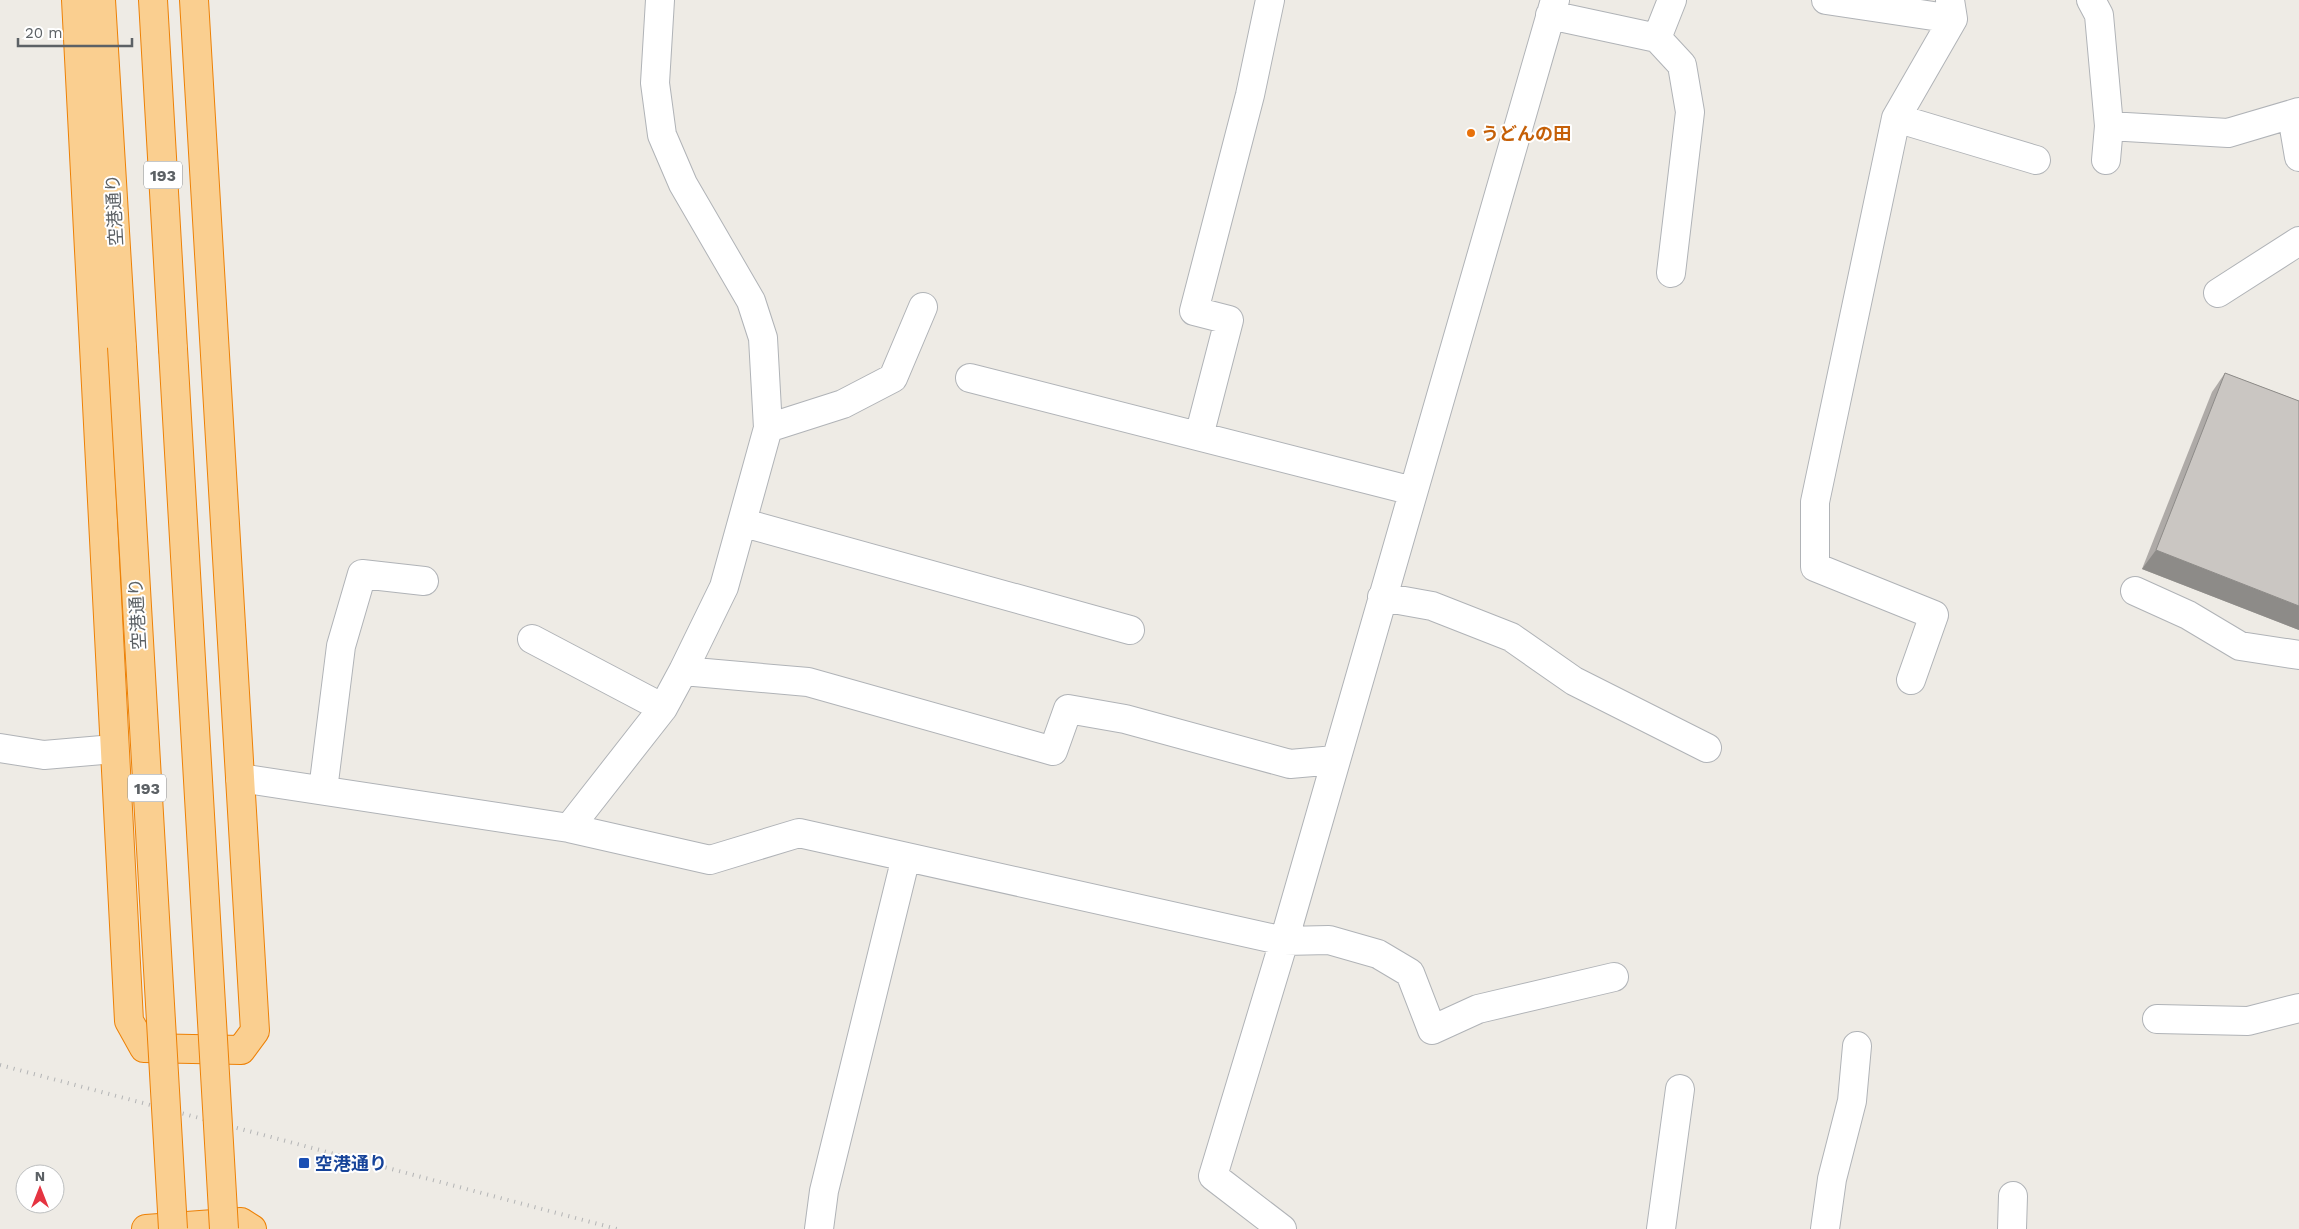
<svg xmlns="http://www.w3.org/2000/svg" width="2299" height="1229" font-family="'Work Sans','Noto Sans JP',sans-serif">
<rect width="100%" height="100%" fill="#eeebe5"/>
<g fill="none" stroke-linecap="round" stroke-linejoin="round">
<defs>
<path id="street" d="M1826,0L1953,19
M2091,0L2099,15L2109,126L2106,160
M1550,15L1657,38
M2292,116L2299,157
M1896,118L2036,160
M2109,126L2228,133L2299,112
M1671,273L1690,112L1682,65L1657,38L1672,0
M2218,293L2299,241
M970,378L1413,491
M768,428L843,404L893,378L923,307
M1199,436L1229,320L1194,311L1250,95L1270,0
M744,523L1130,630
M2135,591L2188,615L2240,646L2299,655
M1382,597L1432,606L1511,637L1574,681L1707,748
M532,639L663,708
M683,671L808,682L1053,751L1068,709L1125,719L1290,764L1335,760
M1911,680L1934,615L1815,567V502L1896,118L1953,19L1950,0
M0,748L44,755L114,749
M240,778L569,828L710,860L799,833L1284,941L1555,0
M323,790L341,646L362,574L424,581
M569,828L663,708L683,671L724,587L768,428L763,338L751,301L683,184L662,135L655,83L660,0
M2157,1019L2248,1021L2299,1008
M819,1229L824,1191L906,857
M1282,1229L1213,1176L1284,941L1329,940L1378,954L1410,973L1432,1030L1478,1009L1614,977
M1661,1229L1680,1089
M1825,1229L1832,1179L1852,1101L1857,1046
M2012,1229L2013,1196"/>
<path id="highway" d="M76,0L129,1021L144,1048L241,1050L255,1031L194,0
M101,0L122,347
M153,0L173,349
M146,1229L241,1222L252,1229"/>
</defs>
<use href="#street" stroke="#b0b3b7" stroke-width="30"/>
<use href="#highway" stroke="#ed8106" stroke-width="30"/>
<use href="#street" stroke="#fff" stroke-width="28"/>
<use href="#highway" stroke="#facf90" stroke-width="28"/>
<path stroke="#b3b4b5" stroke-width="4" stroke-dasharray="1 6" stroke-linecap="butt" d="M0,1065L617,1229"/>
<defs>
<path id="highway-bridge" d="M122,347L173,1229
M173,349L224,1229"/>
</defs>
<use href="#highway-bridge" stroke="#ed8106" stroke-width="30" stroke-linecap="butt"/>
<use href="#highway-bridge" stroke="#facf90" stroke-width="28"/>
</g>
<path fill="#aeaaa7" d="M2225,373L2299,401V630L2142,569L2212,392Z"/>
<path fill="#8d8b88" d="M2156,550L2299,606V630L2142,569Z"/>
<path fill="#cac6c2" stroke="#8d8b88" d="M2225,373L2299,401V606L2156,550Z"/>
<circle fill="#e8710a" stroke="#fff" stroke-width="2" cx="1471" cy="133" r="5"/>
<rect fill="#1a4fb4" stroke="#fff" stroke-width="2" x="298" y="1157" width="12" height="12" rx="2.5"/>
<g text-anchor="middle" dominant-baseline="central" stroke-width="4" stroke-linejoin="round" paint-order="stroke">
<g fill="#fff" stroke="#8d9093" stroke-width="1">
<rect x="144" y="161.5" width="38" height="27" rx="4"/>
<rect x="128" y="774.5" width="38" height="27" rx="4"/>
</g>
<g font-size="16" font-weight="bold" fill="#5c6165">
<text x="163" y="175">193</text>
<text x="147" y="788">193</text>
</g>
<g font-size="18" font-weight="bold" fill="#c56008" stroke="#fff" text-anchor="start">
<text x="1481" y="133">うどんの田</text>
</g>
<g font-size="18" fill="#5c6165" stroke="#fff">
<text transform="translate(114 210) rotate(-93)">空港通り</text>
<text transform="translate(137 614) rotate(-93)">空港通り</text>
</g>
<g font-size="18" font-weight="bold" fill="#164399" stroke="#fff" text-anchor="start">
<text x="315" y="1163">空港通り</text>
</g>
</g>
<g transform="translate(40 1189)"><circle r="24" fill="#ffffff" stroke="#bec0c1"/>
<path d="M0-4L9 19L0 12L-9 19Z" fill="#e53441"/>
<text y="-8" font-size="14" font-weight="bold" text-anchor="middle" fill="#5c6165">N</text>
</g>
<path d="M18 38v8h114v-8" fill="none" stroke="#5c6165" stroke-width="2.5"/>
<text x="25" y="38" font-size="15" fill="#5c6165" stroke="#ffffff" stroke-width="4" paint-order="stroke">20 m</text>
</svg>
